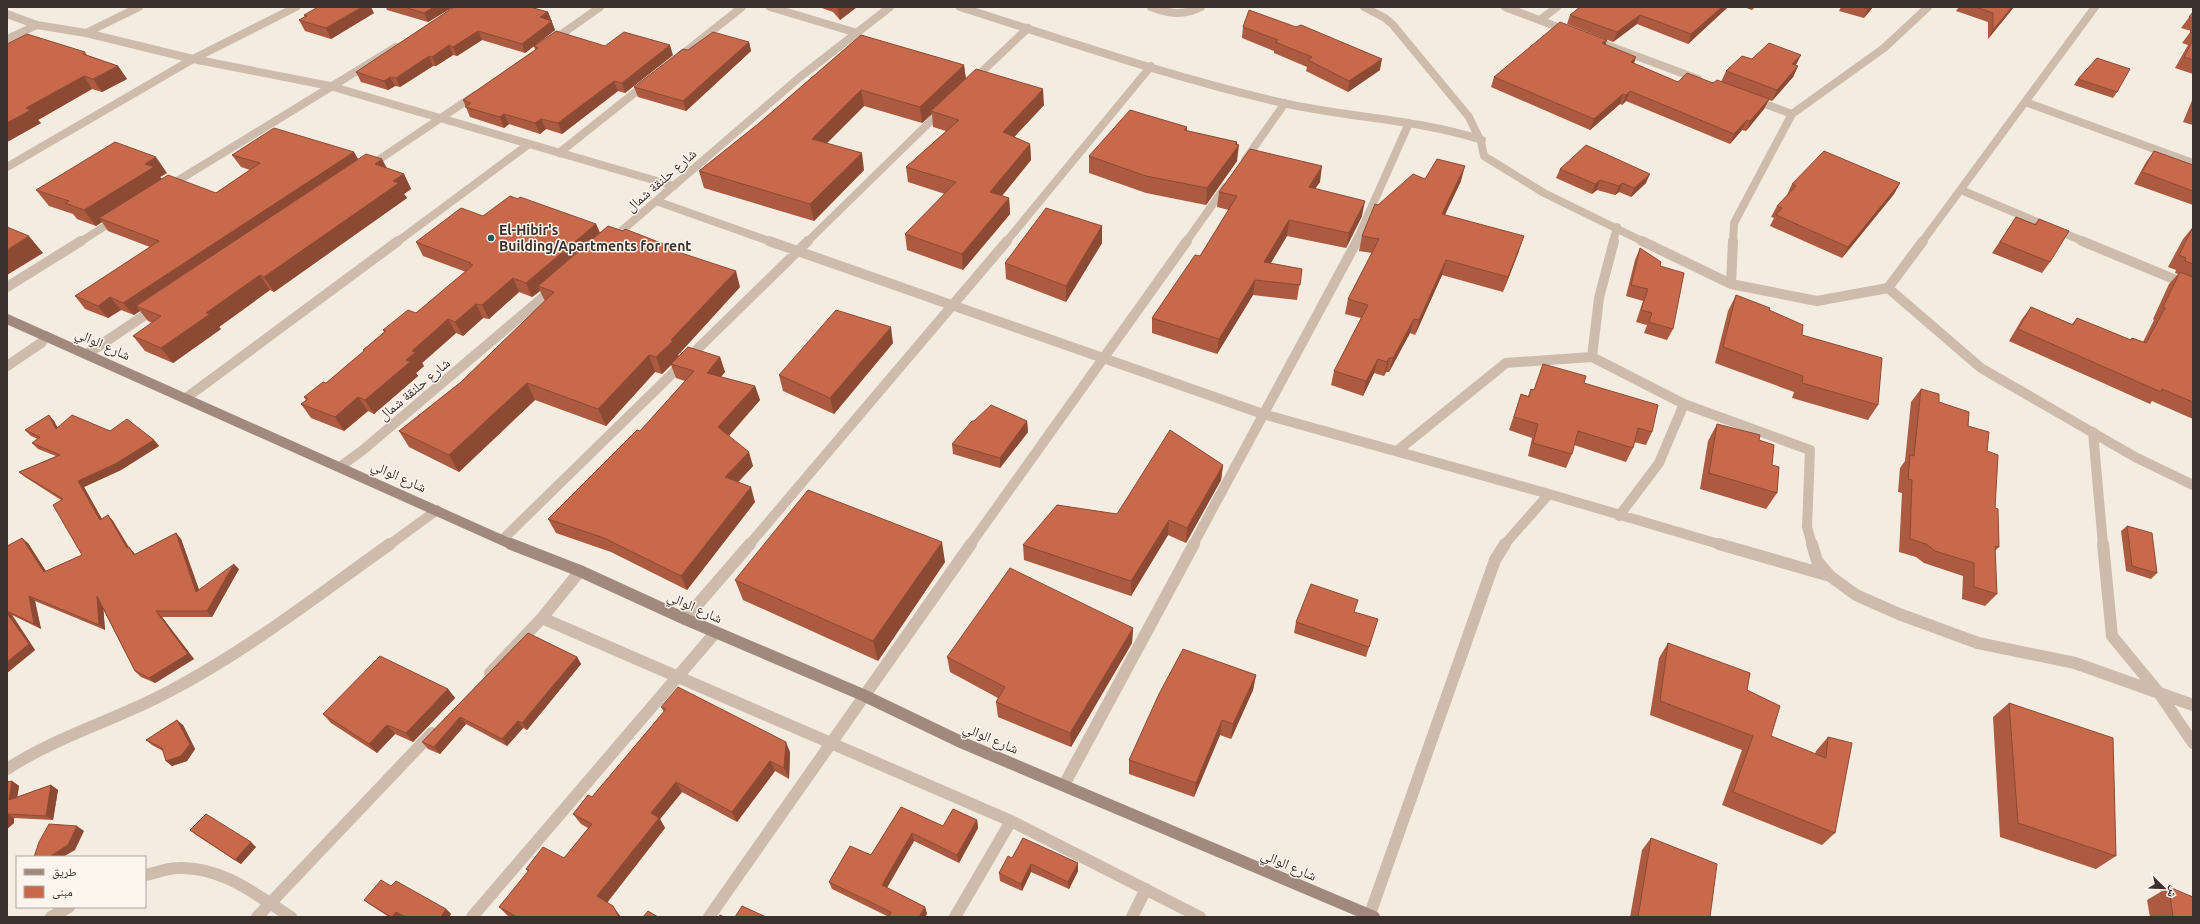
<svg xmlns="http://www.w3.org/2000/svg" width="2200" height="924" font-family="Ubuntu,'Noto Naskh Arabic',sans-serif">
<rect width="100%" height="100%" fill="#f4ebe1"/>
<g fill="none" stroke-linecap="round" stroke-linejoin="round">
<path stroke="#cdbbac" stroke-width="8" d="M770,7L857,33
M960,7C1067,41 1173,78 1283,103C1349,118 1417,119 1482,140
M1151,7C1169,14 1184,16 1201,7
M1364,7L1385,18L1393,25L1469,117L1481,142L1484,156L1544,193L1644,242
M1505,7L1568,31
M7,14L37,25L86,33L193,59L330,86L674,186
M1540,20L1557,7
M86,33L139,7
M7,39L37,25
M1593,40L1698,79
M552,41L600,7
M679,57L742,7
M973,80L1028,28
M1754,100L1792,114
M2025,102L2193,163
M559,153L647,83
M1245,160L1285,103
M371,165L475,95
M7,167L193,59L296,7
M169,186L396,47
M1961,190L2085,242
M656,201L772,242
M80,242L116,219
M397,242L529,144
M807,242L941,111
M1006,242L1151,66
M1186,242L1225,187
M1356,242L1409,123
M1613,242L1617,227
M1733,242L1734,223L1792,114L1884,48L1928,7
M1922,242L2095,7"/>
<path stroke="#cdbbac" stroke-width="10" d="M769,241L1263,414L1549,494
M1642,241L1731,284L1817,301L1888,288L1923,241
M2082,241L2193,287
M1731,284L1733,241
M7,287L81,241
M1888,288L1981,368L2135,457L2193,485
M87,354L154,309
M1592,357L1599,298L1614,241
M7,366L41,343L46,336
M186,398L398,241
M2093,432L2103,545
M1397,451L1506,363L1592,357L1684,404L1810,450L1807,527L1812,545
M1619,516L1659,463L1684,404
M502,540L808,241
M389,545L437,510
M749,545L1007,241
M970,545L1187,241
M1193,545L1357,241
M1504,545L1549,494L1722,545"/>
<path stroke="#cdbbac" stroke-width="12" d="M1719,544L1830,576
M1812,544L1817,561L1830,576L1856,595L1899,614L1978,643L2075,663L2193,705
M2103,544L2112,636L2159,693L2193,743
M542,618L1011,821L1200,917
M685,619L750,544
M490,673L542,618L580,571
M7,769C57,736 116,720 168,692C247,651 318,595 390,544
M1064,785L1194,544
M145,875C156,873 167,868 178,868C221,866 257,895 291,917
M51,917L69,907
M257,917L432,733
M472,917L715,633
M709,917L971,544
M955,917L1011,821
M1132,917L1146,889
M1369,917L1495,560L1505,544"/>
<path stroke="#cdbbac" stroke-width="8" d="M612,239L800,77L890,7"/>
<path stroke="#cdbbac" stroke-width="10" d="M341,466L363,450L554,288"/>
<path stroke="#a18a7d" stroke-width="10" d="M7,319L513,545"/>
<path stroke="#a18a7d" stroke-width="12" d="M511,544L580,571L685,619L863,695L963,743L1374,917"/>
</g>
<path fill="#ac5a40" d="M386,7H453L428,22L387,10Z
M454,7L548,12L555,30L525,53L482,40L457,56L453,55L436,66H433L400,87L395,86L388,90L361,82L356,72Z
M819,7H857L840,20L833,12Z
M1580,7H1728L1688,44L1637,24L1613,42L1567,24L1570,15Z
M1744,7H1755L1752,10Z
M1841,7H1873L1864,18L1839,11Z
M1959,7H2014L1988,39V22L1956,11Z
M2193,12V74L2175,68L2188,45L2182,43L2191,31L2181,28Z
M374,13L331,39L305,31L299,20L305,16L304,15Z
M1243,27L1380,70L1348,92L1306,71L1307,67L1274,53V51L1242,38Z
M861,35L964,65L966,79L1044,105L1014,137L1030,144L1031,160L1002,196L1009,198L1010,214L963,270L907,250L905,234L945,194L908,182L906,167L946,131L933,127L932,114L922,123L864,106L827,143L864,170L814,221L704,188L699,171L758,124Z
M749,42L751,51L686,111L638,97L634,87L688,50Z
M7,44L85,52L87,55L118,66L127,79L102,92L92,89L38,120L41,123L7,142Z
M1605,45L1634,64L1678,82L1713,83L1721,82L1726,71L1752,59L1798,66L1793,77L1772,101L1769,100L1764,109L1746,131L1742,130L1730,144L1626,101L1622,105L1620,104L1590,130L1491,87L1494,77Z
M534,46H605L673,55L625,93L618,91L562,134L546,129L540,134L509,124L504,128L470,117L463,100L535,50Z
M2078,79L2117,92L2113,98L2074,85Z
M2193,98V125L2183,122Z
M1187,127V131L1237,142V161L1206,205L1146,193L1089,173V156Z
M2154,151L2193,165V205L2134,184L2146,162Z
M354,152L358,159L387,168L404,174L411,189L404,194L407,198L274,292L270,290L219,327L221,329L173,363L145,351L133,336L152,323L148,321L140,311L134,315L121,310L108,318L85,309L75,296L150,247L108,231L102,222L96,226L77,219L73,214L49,206L36,190L167,173L160,177L162,179L216,193L250,170L241,167L232,155Z
M1560,169L1646,183L1631,197L1619,192L1615,195L1597,190L1592,194L1556,178Z
M1461,181L1445,215L1519,251L1503,292L1442,275L1415,335L1410,333L1389,372H1386L1384,376L1374,373L1363,396L1331,385L1334,371L1361,318L1345,314L1348,299L1372,253L1359,251L1362,236L1378,205Z
M1320,182L1315,188L1362,216L1346,248L1287,236L1270,264L1302,269L1297,300L1253,295L1217,354L1152,333V318L1200,256L1229,210L1217,207L1219,192Z
M1900,183L1894,194L1842,258L1770,226L1774,218L1771,217L1777,206L1787,195L1792,184Z
M483,216L596,224L600,233L623,231L674,248L675,251L740,287L678,355L679,356L720,357L725,372L721,377L755,386L760,400L729,436L753,466L738,482L755,502L687,590L611,552L556,533L548,519L640,431L685,381L676,378L671,365L662,374L655,372L606,426L535,400L459,472L409,447L399,431L461,382L545,301L540,291L532,297L519,292L489,319L483,318L463,336L456,333L422,363L424,366L416,373L418,376L374,414L368,411L344,431L311,418L301,404L306,400L304,397L326,383L364,352L363,350L384,332L383,330L416,313L466,272L423,256L416,242Z
M2016,217L2035,224L2039,219L2050,262L2042,273L1992,253Z
M1102,226V243L1066,302L1006,279L1005,263Z
M2193,227V419L2152,401L2150,404L2009,341L2022,319L2031,307L2072,324L2077,318L2130,340L2132,338L2143,342L2154,320L2153,319L2169,284L2178,274L2175,273L2176,270L2168,267L2183,239Z
M1640,248L1660,266L1673,329L1667,340L1644,333L1647,325L1636,322L1643,301L1626,296L1635,260Z
M1736,295L1769,310L1878,405L1868,420L1792,398L1794,392L1715,363L1728,311Z
M893,343L834,414L783,391L779,375Z
M1543,364L1584,383L1652,432L1646,445L1634,442L1633,448L1626,462L1574,445L1572,454L1566,468L1528,456L1532,438L1509,430L1521,394L1528,396L1531,389L1534,390Z
M1921,389L1939,402L1968,426L1987,451L1995,508L1999,547L1995,551L1997,594L1985,606L1962,599L1963,576L1924,563L1916,557L1899,552L1902,493L1898,492L1900,468L1905,461L1911,402Z
M49,415L54,421L57,427L110,431L154,440L159,446L121,470L84,487L102,519L108,515L113,521L129,547L135,554L176,533L181,539L199,590L239,569L212,617H162L194,659L155,683L141,677L135,671L103,609L105,630L35,601L41,629L12,615L35,650L7,673V546L28,543L46,571L82,555L61,500L25,477L19,472L56,456L38,449L32,443L38,439L31,436L25,430Z
M1027,421L1028,432L1000,468L953,454L952,444Z
M1717,424L1772,465L1777,493L1766,509L1700,489L1708,441Z
M1223,465L1221,480L1186,543L1168,535L1131,596L1024,560L1023,545L1117,514Z
M2127,526L2157,573L2151,579L2126,571L2121,531Z
M945,562L878,661L743,600L735,580Z
M1378,619L1366,657L1294,633L1296,622Z
M1133,628L1132,643L1071,747L998,717L996,702L998,698L950,672L947,657Z
M528,633L577,657L581,664L527,730L523,728L507,746L466,724L440,754L428,749L422,742Z
M1668,643L1747,690L1771,736L1815,754L1816,751L1828,737L1835,833L1822,845L1722,805L1742,750L1650,715L1659,658Z
M1256,675L1253,690L1231,739L1220,735L1194,797L1129,774V760Z
M448,689L455,698L413,742L395,734L377,753L331,723L323,714Z
M2009,703L2116,856L2096,869L2000,837L1993,717Z
M661,707L790,752L789,779L775,771L737,822L682,792L660,819L665,828L607,903L621,917H510L508,916L499,907L528,872L526,869L564,858L588,828L581,824L573,814L592,797L664,712Z
M183,725L195,749L187,761L172,766L166,761L163,751L152,745L146,740Z
M12,781L19,786L17,797L51,785L58,790L53,820L14,818V823L7,829V782Z
M901,807L943,826L977,820L978,828L959,863L914,841L887,888L925,907L927,914L889,917L832,889L829,882L871,855Z
M190,830L256,847L241,864L196,835Z
M1651,838L1710,917H1630L1642,850Z
M1012,858L1078,871L1069,889L1031,872L1022,891L1000,881L999,873Z
M391,886L446,909L451,914L449,917H403L401,916V917H389L369,904L364,900Z
M2169,887L2193,917H2150L2147,900Z"/>
<path fill="#8c4a34" d="M362,7H371L374,13L331,39L326,28Z
M434,7H453L428,22L424,13Z
M841,7H857L840,20L838,9Z
M1722,7H1728L1688,44L1691,34Z
M1870,7H1873L1864,18L1868,9Z
M2012,7H2014L1988,39L1993,30Z
M548,12L555,30L525,53L522,44L540,17Z
M1640,15L1637,24L1613,42L1617,32Z
M478,31L482,40L457,56L453,47Z
M1607,40L1604,49L1602,43Z
M749,42L751,51L686,111L683,101Z
M449,45L453,55L436,66L432,57Z
M670,45L673,55L625,93L622,83Z
M1801,55L1796,65L1792,64Z
M429,56L433,66L400,87L396,78Z
M1636,57L1633,67L1631,62Z
M1382,59L1380,70L1348,92L1349,81Z
M964,65L966,81L931,111L932,114L922,123L920,107Z
M118,66L127,79L102,92L93,79Z
M1798,66L1793,77L1772,101L1777,90Z
M84,76L92,89L38,120L41,123L7,142V123L26,108Z
M390,77L395,86L388,90L384,81Z
M614,81L618,91L562,134L558,123Z
M1043,89L1044,105L1004,148L1003,132Z
M861,90L864,106L815,155L812,139Z
M1630,91L1626,101L1622,105L1626,95Z
M1623,94L1620,104L1590,130L1594,119Z
M1769,99L1764,109L1746,131L1750,121Z
M504,114L509,124L504,128L500,117Z
M541,119L546,129L540,134L535,123Z
M1747,120L1742,130L1730,144L1734,134Z
M1237,142L1236,148L1239,145L1237,161L1206,205L1207,188Z
M1030,144L1031,160L992,208L990,192Z
M354,152L361,165L136,306L140,311L134,315L123,303Z
M862,153L864,170L814,221L810,204Z
M156,157L167,173L160,177L165,183L99,218L102,222L96,226L84,210L145,164Z
M382,159L390,174L375,164Z
M1322,166L1320,182L1306,202L1309,187Z
M1465,166L1461,181L1438,228L1442,214Z
M404,174L411,189L404,194L407,198L274,292L264,277L393,181Z
M1650,174L1646,183L1631,197L1634,188Z
M1600,180L1597,190L1592,194L1595,184Z
M1622,183L1619,192L1615,195L1619,186Z
M1900,183L1894,194L1842,258L1848,247Z
M1009,198L1010,214L963,270L962,254Z
M1365,201L1362,216L1346,248L1349,233Z
M1289,220L1287,236L1262,278L1264,262Z
M596,224L602,238L538,286L540,291L532,297L526,283Z
M1102,226V243L1066,302V286Z
M29,236L43,253L7,275V250Z
M1524,236L1519,251L1503,292L1508,277Z
M1446,260L1442,275L1415,335L1419,320Z
M736,271L740,287L678,355L679,357L671,364V365L662,374L656,357L671,340Z
M260,275L270,290L219,327L221,329L173,363L161,348L206,313Z
M513,278L519,292L489,319L482,305Z
M1255,280L1253,295L1217,354L1219,339Z
M110,297L121,310L108,318L98,306Z
M476,304L483,318L463,336L455,322Z
M448,319L456,333L422,363L424,366L416,373L418,376L374,414L365,400L406,360L412,351Z
M1414,319L1410,333L1389,372L1393,358Z
M891,327L893,343L834,414L830,398Z
M649,355L655,372L606,426L598,409Z
M720,357L725,372L712,387L707,373Z
M1389,358L1386,372L1384,376L1387,362Z
M1378,359L1374,373L1363,396L1366,381Z
M527,383L535,400L459,472L449,455Z
M755,386L760,400L723,442L718,427Z
M358,397L368,411L344,431L335,417Z
M49,415L54,421L61,434L56,429Z
M1027,421L1028,432L1000,468V458Z
M154,440L159,446L121,470L84,487L105,525L100,520L78,481Z
M749,452L753,466L730,491L725,477Z
M1223,465L1221,480L1186,543L1187,528Z
M751,487L755,502L687,590L681,576Z
M108,515L113,521L132,554L127,548Z
M1169,520L1168,535L1131,596V581Z
M176,533L181,539L202,598L196,592Z
M22,538L28,543L50,578L44,572Z
M942,542L945,562L878,661L873,641Z
M129,547L134,553L139,560L134,555Z
M234,564L239,569L212,617L207,611Z
M29,596L35,601L41,629L34,624Z
M97,596L103,602L105,630L99,625Z
M156,611L162,617L194,659L155,683L149,678Z
M7,612L12,615L35,650L7,673Z
M1133,628L1132,643L1071,747L1070,733Z
M577,657L581,664L527,730L522,723Z
M1256,675L1253,690L1231,739L1233,724Z
M448,689L455,698L413,742L406,733Z
M460,717L466,724L440,754L434,747Z
M177,720L183,725L195,749L187,761L172,766L166,761Z
M1222,720L1220,735L1194,797L1196,783Z
M518,721L523,728L507,746L502,739Z
M387,725L395,734L377,753L369,744Z
M786,742L790,752L789,779L784,768Z
M770,761L775,771L737,822L732,812Z
M12,781L19,786L16,805L9,800Z
M676,782L682,792L660,819L665,828L605,905L597,896L651,813Z
M51,785L58,790L53,820L46,816Z
M7,814L14,818V823L7,829Z
M977,820L978,828L959,863L957,855Z
M77,826L84,831L75,850L63,857H49Z
M912,833L914,841L884,892L882,885Z
M251,842L256,847L241,864L235,860Z
M1078,863V871L1069,889L1068,882Z
M1031,864V872L1022,891L1021,884Z
M613,906L621,917H619Z
M925,907L927,914L925,917H919Z
M446,909L451,914L449,917H441Z
M396,912L401,916V917H392Z"/>
<path fill="#c8694b" stroke="#8c4a34" d="M318,7H362L326,28L299,20L307,16L304,15Z
M404,7H434L424,13Z
M454,7H530L548,12L540,17L552,21L522,44L478,31L453,47L449,45L432,57L429,56L396,78L390,77L384,81L356,72Z
M836,7H841L838,9Z
M1580,7H1722L1691,34L1640,15L1617,32L1570,15Z
M1862,7H1870L1868,9Z
M1976,7H2012L1993,30V13Z
M1249,10L1296,27L1301,25L1382,59L1349,81L1308,60L1312,57L1275,42L1278,40L1243,27Z
M2193,12V18L2189,17Z
M1560,22L1607,40L1602,43L1636,57L1631,62L1678,82L1687,73L1713,83L1717,80L1769,99L1750,121L1747,120L1734,134L1630,91L1626,95L1623,94L1594,119L1494,77Z
M2193,29V33L2190,32Z
M556,31L605,46L624,32L670,45L622,83L614,81L558,123L541,119L535,123L504,114L500,117L465,107L471,103L463,100L538,48L534,46Z
M713,32L749,42L683,101L634,87L683,49L688,50Z
M27,34L85,52L83,54L118,66L93,79L84,76L26,108L31,110L7,123V44Z
M861,35L964,65L920,107L861,90L812,139L862,153L810,204L699,171L758,124Z
M2193,40V60L2184,57Z
M1769,43L1801,55L1792,64L1798,66L1777,90L1726,71L1742,56L1752,59Z
M2097,58L2130,69L2117,92L2078,79Z
M976,69L1043,89L1003,132L1030,144L990,192L1009,198L962,254L905,234L956,182L906,167L959,120L931,111Z
M1130,110L1187,127L1184,130L1237,142L1235,144L1239,145L1207,188L1146,176L1089,156Z
M274,128L354,152L123,303L110,297L98,306L75,296L159,241L99,218L168,175L216,193L260,163L232,155Z
M115,142L156,157L145,164L154,167L84,210L65,203L69,201L36,190Z
M1586,145L1650,174L1634,188L1622,183L1619,186L1600,180L1595,184L1560,169Z
M1250,149L1322,166L1309,187L1365,201L1349,233L1289,220L1264,262L1302,269L1300,285L1255,280L1219,339L1152,318L1195,255L1200,256L1237,196L1219,192Z
M1824,151L1900,183L1848,247L1776,215L1782,208L1777,206L1796,186L1792,184Z
M2154,151L2193,165V191L2142,172Z
M366,154L382,159L375,164L404,174L393,181L399,183L264,277L260,275L206,313L210,314L161,348L133,336L161,316L136,306Z
M1437,159L1465,166L1442,214L1524,236L1508,277L1446,260L1419,320L1414,319L1393,358H1389L1387,362L1378,359L1366,381L1334,371L1368,305L1348,299L1379,239L1362,236L1375,204L1378,205L1413,174L1425,179Z
M510,196L518,199L520,197L596,224L526,283L513,278L482,305L476,304L455,322L448,319L412,351L416,352L406,360L410,362L365,400L358,397L335,417L301,404L308,399L304,397L323,382L326,383L365,350H363L386,331L383,330L408,310L416,313L473,265L470,264L471,263L416,242L461,208L483,216Z
M1046,208L1102,226L1066,286L1005,263Z
M2016,217L2036,225L2039,219L2069,231L2050,262L2000,242Z
M608,226L623,231L625,229L674,248L672,250L736,271L671,340L673,341L656,357L649,355L598,409L527,383L449,455L399,431L461,382L554,292L538,286Z
M7,227L29,236L7,250Z
M2193,227V264L2185,261L2186,258L2179,255Z
M1640,248L1661,262L1660,266L1684,273L1673,329L1649,322L1652,313L1641,310L1648,289L1631,285Z
M2180,272L2193,277V402L2162,389L2161,392L2018,329L2031,307L2073,325L2077,318L2131,340L2132,338L2146,343L2165,308L2163,307Z
M1736,295L1770,308L1769,310L1803,325L1802,335L1882,358L1878,405L1802,383L1803,376L1723,347Z
M836,310L891,327L830,398L779,375Z
M688,347L720,357L707,373L755,386L718,427L749,452L725,477L751,487L681,576L604,538L548,519L637,430L640,431L694,371L671,364Z
M1543,364L1586,376L1584,383L1658,405L1652,432L1638,428L1633,448L1578,431L1572,454L1533,443L1538,424L1514,417L1521,394L1529,397L1531,389L1534,390Z
M1921,389L1939,394V402L1969,412L1968,426L1989,432L1987,451L1998,455L1995,508L1998,509L1999,547L1995,546L1997,594L1974,587V563L1935,551L1926,544L1910,539L1912,480L1908,479L1910,455L1914,456Z
M991,405L1027,421L1000,458L952,444L972,421H974Z
M49,415L56,429L72,415L110,431L127,419L154,440L115,464L78,481L100,520L108,515L127,548L129,547L134,555L176,533L196,592L234,564L207,611H156L188,654L149,678L135,671L97,596L99,625L29,596L34,624L7,611V546L22,538L44,572L82,555L53,505L63,499L19,472L60,455L32,443L40,437L25,430Z
M1717,424L1760,435L1759,440L1774,445L1772,465L1779,467L1777,493L1709,473Z
M1170,430L1223,465L1187,528L1169,520L1131,581L1023,545L1057,505L1117,514Z
M808,490L942,542L873,641L735,580Z
M2127,526L2152,533L2157,573L2132,566Z
M1010,568L1133,628L1070,733L996,702L1005,687L947,657Z
M1311,584L1358,600L1354,612L1378,619L1369,647L1296,622Z
M7,613L29,644L7,662Z
M528,633L577,657L522,723L518,721L502,739L460,717L434,747L422,742Z
M1668,643L1750,673L1747,690L1780,706L1771,736L1826,758L1828,737L1852,743L1835,833L1733,792L1753,736L1660,701Z
M1183,649L1256,675L1233,724L1222,720L1196,783L1129,760L1159,694Z
M380,656L448,689L406,733L387,725L369,744L323,714Z
M678,687L786,742L784,768L770,761L732,812L676,782L651,813L659,818L597,896L613,906L619,917H517L499,907L529,870L526,869L543,847L564,858L592,824L573,814L588,795L592,797L666,709L661,707Z
M2009,703L2113,738L2116,856L2018,823Z
M177,720L190,744L181,756L166,761L162,748L146,740Z
M12,781L9,800L51,785L46,816L7,814V782Z
M901,807L943,826L953,809L977,820L957,855L912,833L882,885L925,907L919,917H889L891,912L829,882L850,846L871,855Z
M206,814L251,842L235,860L190,830Z
M49,824L77,826L68,845L49,857H34L39,842Z
M1023,838L1078,863L1068,882L1031,864L1021,884L999,873L1008,856L1012,858Z
M1651,838L1717,864L1710,917H1638Z
M381,880L391,886L396,881L446,909L441,917H406L396,912L392,917H391L364,900Z
M2169,887L2193,897V917H2173Z
M742,906L766,917H735Z
M648,911L658,917H643Z
M720,915L724,917H719Z"/>
<circle fill="#1f5a5e" stroke="#fbf5ee" stroke-width="1.5" cx="491" cy="238" r="4"/>
<g text-anchor="middle" dominant-baseline="central" stroke-width="3" stroke-linejoin="round" paint-order="stroke">
<g font-size="14" fill="#3b302b" stroke="#fbf5ee">
<text transform="translate(661 180) rotate(-41)">شارع حلنقة شمال</text>
<text transform="translate(103 344) rotate(24)">شارع الوالي</text>
<text transform="translate(414 389) rotate(-40)">شارع حلنقة شمال</text>
<text transform="translate(399 476) rotate(24)">شارع الوالي</text>
<text transform="translate(695 607) rotate(24)">شارع الوالي</text>
<text transform="translate(991 738) rotate(23)">شارع الوالي</text>
<text transform="translate(1289 865) rotate(23)">شارع الوالي</text>
</g>
<g font-size="14" font-weight="bold" fill="#3b302b" stroke="#fbf5ee" text-anchor="start">
<text x="499" y="230">El-Hibir's<tspan x="499" dy="16">Building/Apartments for rent</tspan></text>
</g>
</g>
<rect width="2200" height="924" fill="none" stroke="#3b302b" stroke-width="16"/>
<rect x="16" y="856" width="130" height="52" fill="#fbf5ee" stroke="#aea6a0"/>
<rect x="24" y="869" width="20" height="6" fill="#a18a7d" stroke="#aea6a0"/>
<text x="52" y="876" font-size="12" fill="#3b302b">طريق</text>
<rect x="24" y="886" width="20" height="12" fill="#c8694b" stroke="#aea6a0"/>
<text x="52" y="896" font-size="12" fill="#3b302b">مبنى</text>
<g transform="translate(2164 888) rotate(113)" stroke="#fbf5ee" stroke-width="3" paint-order="stroke">
<path d="M0-3L7 15L0 10L-7 15Z" fill="#3b302b"/>
<text y="-6" font-size="11" font-weight="bold" text-anchor="middle" fill="#3b302b">ش</text>
</g>
</svg>
